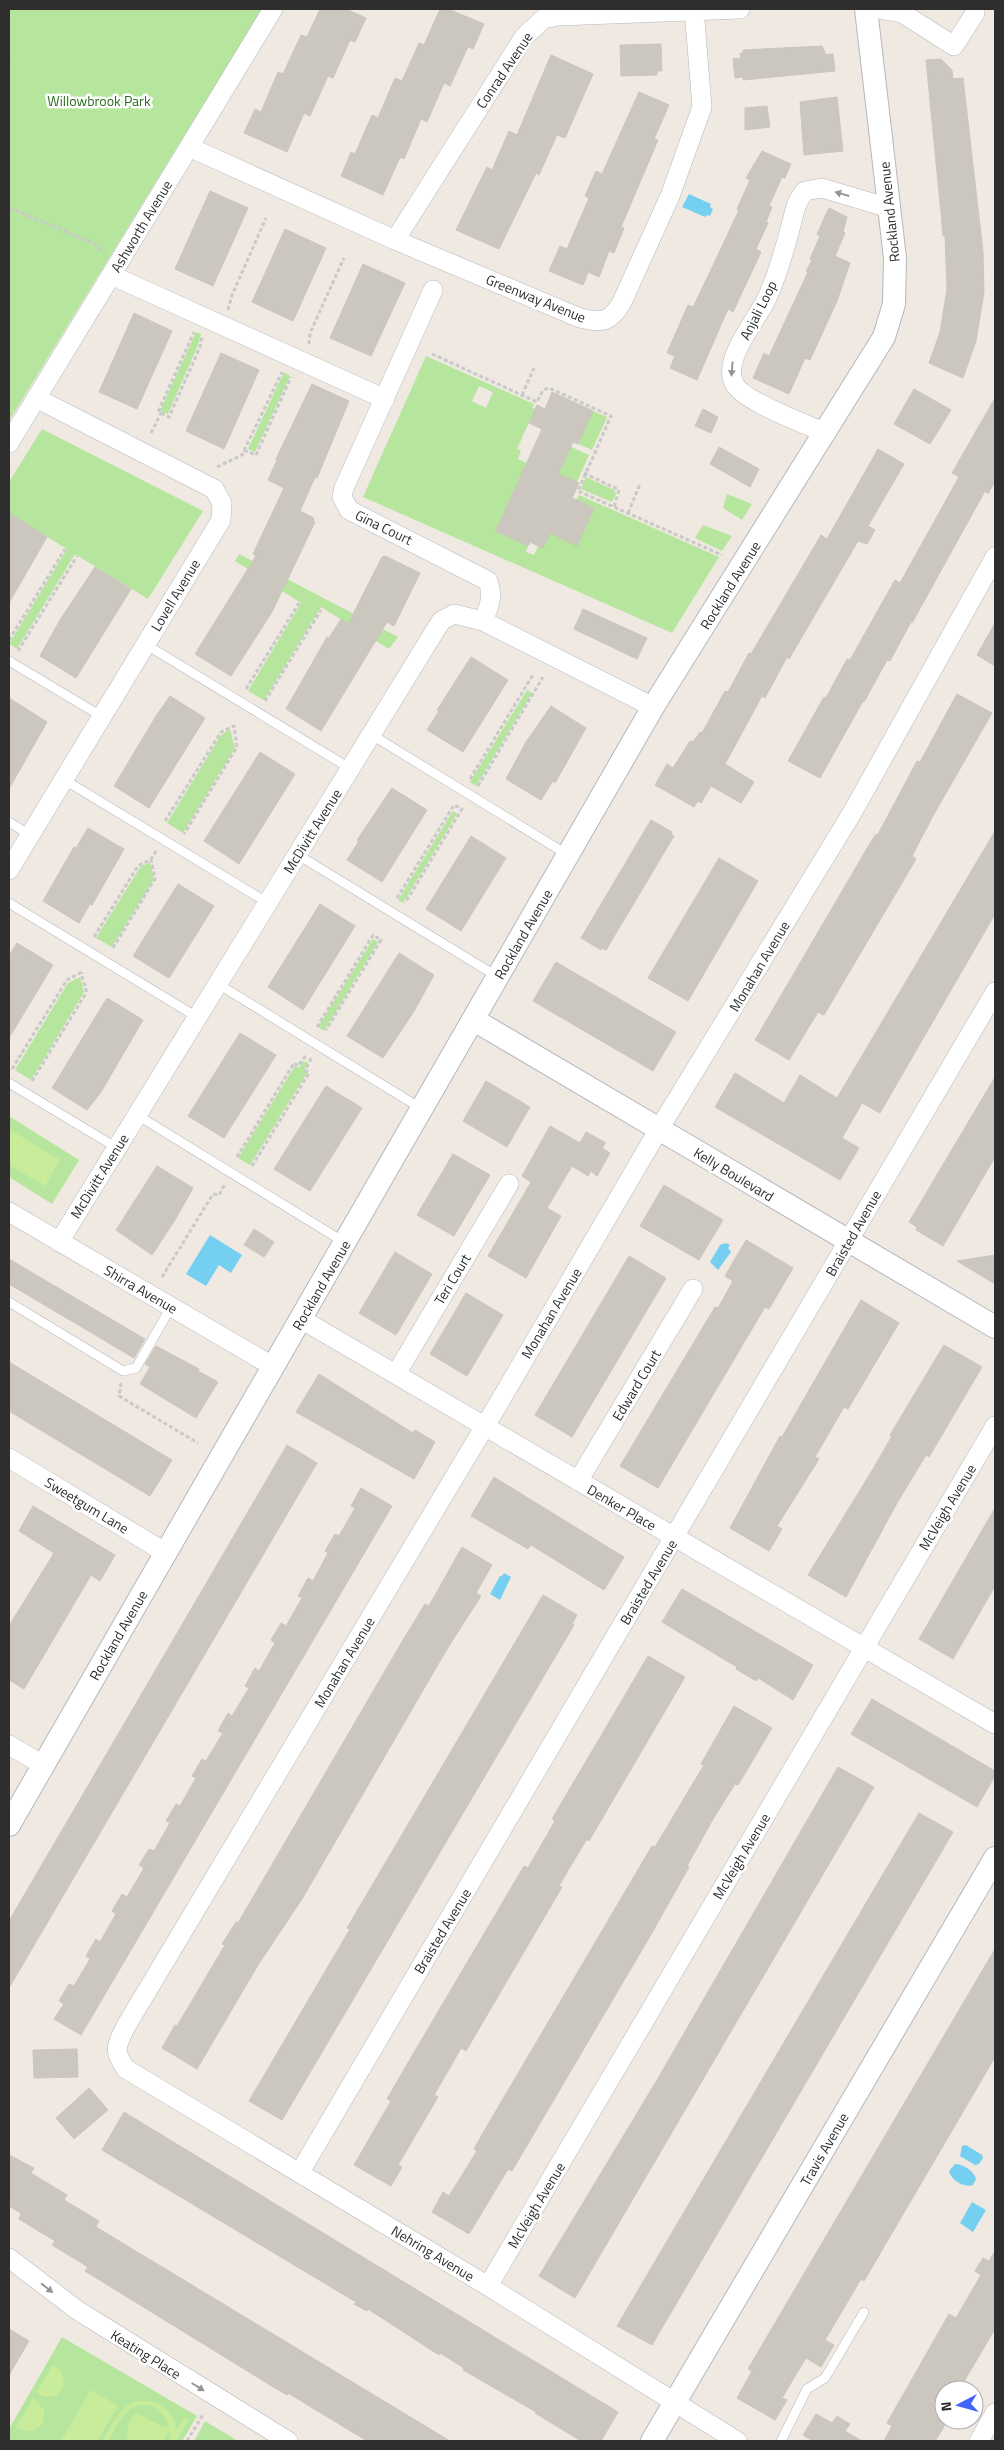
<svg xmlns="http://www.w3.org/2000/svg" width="1004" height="2450" font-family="'Titillium Web',sans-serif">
<rect width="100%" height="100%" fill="#efe9e1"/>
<path fill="#b6e59e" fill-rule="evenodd" d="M9,9H262L9,421Z
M196,332L201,334L198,345L168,414L160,411Z
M426,356L534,404L532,408L535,409L517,449L521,450L518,459L527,463L496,531L528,546L526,552L534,555L538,546L543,548L550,533L577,545L594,508L576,500L579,495L719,557L672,633L363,497ZM479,386L493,392L486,408L472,401Z
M284,372L290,376L255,452L248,449Z
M593,411L607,417L592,450L578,444Z
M42,429L203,511L148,599L75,554L17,649L9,644L67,549L9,513V482Z
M571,447L589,455L577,482L558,474Z
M586,477L614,490L616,494L612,502L581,489Z
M727,494L752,504L742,520L723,508Z
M703,525L732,536L722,551L695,538Z
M239,554L398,637L389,649L321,607L264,700L248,691L301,603L235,561Z
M527,690L532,693L476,786L470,782Z
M230,729L235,748L183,833L167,823L221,735Z
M453,811L457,814L403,903L398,900Z
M150,862L154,879L112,947L96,938L141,866Z
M373,939L378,942L324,1031L318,1027Z
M80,977L84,992L31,1080L15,1070L68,983Z
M303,1061L308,1063L304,1070L307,1073L250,1165L238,1158L295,1066L299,1068Z
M9,1116L79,1160L52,1204L9,1177Z
M62,2337L197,2416L182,2441H9V2429Z
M205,2421L238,2441H194Z"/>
<path fill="#c9ec9a" d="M9,1129L60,1160L45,1186L9,1165Z
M53,2364L62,2372L64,2385L57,2395L45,2397L36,2393Z
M91,2390L118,2406L97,2441H61Z
M33,2398L44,2410L43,2423L34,2431H25L16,2427Z
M138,2401C159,2399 173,2410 177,2430L184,2418L189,2420L176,2441H170C174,2418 151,2393 128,2411C119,2418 114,2431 109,2441H102C112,2425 119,2406 138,2401Z
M136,2412L164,2428L169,2427L170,2433L167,2434L163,2441H127L128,2424Z"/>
<path fill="#75cff0" d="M689,194L711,204L710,207L713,209L710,216L707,215L705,217L682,207Z
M210,1235L242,1255L231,1273L219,1265L206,1286L186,1274Z
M726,1243L730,1245L728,1248L731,1252L718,1270L710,1262L720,1245Z
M504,1573L511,1577L500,1600L490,1594L500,1576H502Z
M966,2145L982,2155L983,2158L979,2164L975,2165L960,2156L962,2146Z
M955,2164C963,2164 974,2171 976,2179L973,2185C964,2188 951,2180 949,2171Z
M972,2202L986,2210L973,2232L960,2223Z"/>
<path fill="#cbc7bf" stroke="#cbc5ba" d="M320,9H346L366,18L355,42L350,40L333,78L328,76L310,116L304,113L287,152L244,133L255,109L261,112L278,72L283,74L301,35L307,37Z
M440,9H448L484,24L473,49L468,47L450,86L444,83L427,122L421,119L404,159L400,157L383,195L341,176L351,152L355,154L372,115L378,118L395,78L402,81L419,43L424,45Z
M661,44L662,71H657V75L621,76L620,45Z
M822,46L826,55L833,54L835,71L743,80V77L735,78L733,59L741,58L740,53H743V50Z
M551,55L593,74L565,138L557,135L539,175L536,173L499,249L456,230L487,167L492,170L509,131L517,135Z
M941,59L952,70L953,79L963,78L983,252L984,292L976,341L963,378L929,363L940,332L947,289L945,236H943L941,213L926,60Z
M639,92L669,105L654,139L658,140L621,227L624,228L614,253L609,251L599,277L588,272L583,285L549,271L560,246L567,249L589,198L585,196L596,171L602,174Z
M837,97L843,151L804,155L800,102Z
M767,106L770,127L745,130V108Z
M762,151L791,164L785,178L782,177L769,206L772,207L766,222L768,223L756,249L761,252L733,312L728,309L697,380L670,368L675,356L667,353L688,305L693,307L710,272L739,210L737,209L750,180L746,178Z
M210,191L248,208L213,286L175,269Z
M829,208L847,217L843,232L845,233L835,256L850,263L837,301L810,360L805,358L789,394L753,378L764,353L769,356L808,272L806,271L812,260L810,259L820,236L817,234Z
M285,229L326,248L293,321L252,302Z
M363,264L405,283L371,356L330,338Z
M134,313L172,331L137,409L99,392Z
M221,353L259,370L224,449L186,431Z
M312,384L349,401L317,478L315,477L300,511L314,518L313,521L315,522L272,612L231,676L195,654L256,556L253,554L284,488L268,480L277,460L276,459Z
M914,389L951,410L930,444L894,424Z
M552,392L593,411L578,444L573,442L558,474L579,483L572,498L594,508L577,546L550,533L543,548L530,542L528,546L496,531L542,429L529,423L537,405L545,409Z
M995,398V481L988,494L985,491L912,623L911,622L890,661L887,660L864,702L863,701L820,778L788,761L824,697L826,698L847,659L850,660L895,580L900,583L959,477L952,473Z
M703,409L718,417L711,433L695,426Z
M719,447L759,469L750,487L710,464Z
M878,449L904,464L868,526L875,530L867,544L858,541L789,659L787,657L765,698L762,696L725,764L754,782L741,803L711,786L701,803L698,801L694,807L655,785L667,764L673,768L690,741L693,742L700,732L702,733L725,691L728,692L749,653L751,654L821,535L827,539Z
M9,513L47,537L9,603Z
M385,556L420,573L394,626L387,622L321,731L286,709L327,637L329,638L341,619L348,624L382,557Z
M95,567L131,589L76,678L40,656L60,620Z
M583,609L647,638L637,659L574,629Z
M995,623V666L977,655Z
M471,657L508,680L463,752L427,730L439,711L437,710Z
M957,694L992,713L934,814L912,856L916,859L824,1015L818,1012L789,1060L755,1040L869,845L876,834L877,836L917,761L920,762Z
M170,696L205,718L149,808L114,786L156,716Z
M9,698L47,722L9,789Z
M551,706L586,728L555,783L553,781L541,800L506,779L526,742Z
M260,752L295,774L239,864L204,841Z
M392,788L427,810L382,882L347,860L359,841L357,840Z
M651,820L672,832L671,834L674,836L606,950L602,948L601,950L581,938Z
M88,828L124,849L92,905L90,904L79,923L43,901L74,847L76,848Z
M995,831V914L880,1113L862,1103L842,1138L859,1148L840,1180L715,1107L735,1073L784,1103L800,1075L837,1098Z
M471,836L506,858L461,931L426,909Z
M719,858L758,881L688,1001L648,978Z
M178,884L214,906L169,978L133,956Z
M320,904L355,926L303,1010L268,987Z
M17,943L53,965L9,1038V956Z
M399,953L434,975L413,1013L383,1058L347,1036Z
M556,962L676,1032L653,1071L533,1001Z
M107,998L143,1020L101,1092L87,1110L52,1088Z
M240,1033L276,1055L224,1138L188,1116Z
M995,1077V1157L943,1246L916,1230L917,1227L909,1222Z
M486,1081L530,1107L507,1147L463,1121Z
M326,1086L362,1108L310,1191L274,1169Z
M550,1126L580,1143L586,1132L606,1143L602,1148L610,1153L597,1176L591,1171L588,1176L572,1166L547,1208L561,1216L526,1278L488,1256L531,1182L522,1176Z
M453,1154L490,1175L454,1236L417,1215Z
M157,1166L193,1188L175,1220L152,1255L116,1230Z
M664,1185L723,1220L699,1260L640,1226Z
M254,1229L274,1242L264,1257L244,1245Z
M746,1240L793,1268L769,1309L765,1307L658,1488L620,1466L715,1307L718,1308L733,1281L725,1276Z
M395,1252L432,1274L396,1335L359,1313Z
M995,1255V1284L957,1261Z
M629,1256L666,1278L572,1437L535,1415Z
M9,1259L145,1339L134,1358L9,1284Z
M466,1293L503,1315L467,1376L430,1354Z
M861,1300L899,1323L848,1409L844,1407L815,1457L819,1459L777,1526L782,1529L769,1551L730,1528L780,1436L782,1437Z
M944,1345L982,1367L929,1457L926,1455L897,1503L846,1597L808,1575L873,1469L892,1436L890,1435Z
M156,1346L199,1369L198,1371L218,1382L196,1418L140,1384L150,1367L145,1364Z
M9,1362L172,1460L150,1496L9,1411Z
M319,1374L413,1433L415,1430L435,1442L414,1479L296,1412Z
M287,1445L317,1463L9,1988V1921Z
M494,1477L624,1557L604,1590L531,1545L528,1549L471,1516Z
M361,1488L392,1506L81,2035L54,2019L64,2004L59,2001L69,1984L74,1986L90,1959L86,1956L96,1939L100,1942L116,1914L112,1911L122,1894L127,1897L144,1868L139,1865L149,1849L154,1851L170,1823L166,1821L176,1804L180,1806L196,1778L192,1776L202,1759L206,1761L223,1733L218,1731L228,1713L232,1716L249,1688L245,1686L255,1668L259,1671L275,1643L271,1640L281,1623L286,1626L302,1598L298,1596L308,1578L313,1581L328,1553L325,1551L335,1534L339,1536L355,1508L351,1506Z
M33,1506L115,1555L100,1581L91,1575L24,1689L9,1680V1626L54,1553L19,1531Z
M995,1508V1586L953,1659L919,1639Z
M462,1547L492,1565L476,1593L481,1596L447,1649L302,1899L258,1965L197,2069L162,2048L175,2025L177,2026L225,1945L222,1944L236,1922L238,1923L403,1640L425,1604L429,1606Z
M682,1589L813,1665L793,1700L758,1678L756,1681L736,1669L737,1667L662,1622Z
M543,1595L577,1615L572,1624L574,1625L282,2120L249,2101L350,1929L347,1928L357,1911Z
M648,1656L685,1677L589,1841L587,1839L573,1862L559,1886L562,1887L466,2051L461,2048L448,2071L434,2095L438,2097L398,2165L402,2167L391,2186L354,2165L391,2101L387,2099L409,2061L524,1866L528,1868L555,1821L552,1819Z
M872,1699L995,1771V1776L977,1807L851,1734Z
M734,1706L772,1728L738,1785L735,1784L713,1819L687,1866L689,1867L649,1938L512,2171L508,2169L469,2234L432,2212L443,2192L449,2196L477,2151L474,2149L487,2126L652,1846L655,1847L704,1765L701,1764Z
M838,1767L874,1787L575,2298L539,2276L657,2080Z
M919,1813L953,1832L652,2345L617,2326Z
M995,1949V2057L864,2281L861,2279L825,2340L834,2345L821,2367L806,2358L782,2398L787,2400L775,2420L737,2398L752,2371L748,2369Z
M77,2049L78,2077L34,2078L33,2050Z
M89,2088L108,2110L74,2139L56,2118Z
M124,2112L618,2412L601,2441H581L535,2413L536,2412L463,2370L464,2368L440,2353L439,2355L368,2309L367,2311L354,2304L356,2302L102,2150Z
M9,2155L34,2168L31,2173L67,2195L64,2200L99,2221L96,2227L450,2441H367L288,2393L287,2395L270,2385L85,2271L88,2267L52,2245L55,2241L19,2219L21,2213L9,2206Z
M995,2251V2329L959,2390H944V2427L935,2441H884L892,2426L887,2423L949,2314L956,2318L981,2275L975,2271L983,2258L989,2261Z
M9,2329L29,2341L9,2375Z
M816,2414L832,2423L837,2416L850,2424L845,2431L862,2441H813L803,2435Z"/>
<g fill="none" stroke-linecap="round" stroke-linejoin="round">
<defs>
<path id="service" d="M145,644L351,769
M9,661L101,716
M372,735L568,855
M63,779L268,903
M9,822L30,835
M298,855L498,977
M9,903L197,1017
M218,984L422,1109
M9,1083L117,1148
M137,1115L344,1242
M9,1302L123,1371L136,1368L171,1307
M781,2441L807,2389L825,2378L864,2312"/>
<path id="minor" d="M878,9L902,13L954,46L975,13
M189,147L395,240L580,318C602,323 610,323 622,302L670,196L702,107L694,9
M395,240L524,37L543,19L559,16L740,9
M111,275L385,399
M433,290L344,488L342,497L349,510L488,581C494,596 489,607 483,621
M826,433C806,424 742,401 734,383C722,359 757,320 767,298C777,276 784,252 790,229C794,215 795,202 805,191L822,188L889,208
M9,443L273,9
M9,870L221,520L222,503L214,489L36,398
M9,1212L274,1367
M59,1242L441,621L454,614L483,621L653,707
M301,1319L995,1724
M396,1374L509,1184
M9,1458L166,1553
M578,1481L693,1289
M9,1745L43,1765
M300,2172L995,992
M9,2258L77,2310L288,2441
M488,2286L995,1426
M737,2441L488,2286L126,2069C112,2050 117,2045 126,2026L497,1406L659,1129L852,813L995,557
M979,2441L995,2413"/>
<path id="tertiary" d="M474,1020L995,1327
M9,1825L653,707L884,337L894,304L895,258L866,9
M652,2441L995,1858"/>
</defs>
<use href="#service" stroke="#b4b7c1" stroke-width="10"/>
<use href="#minor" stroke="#b4b7c1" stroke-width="20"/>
<use href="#tertiary" stroke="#b4b7c1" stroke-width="24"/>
<path stroke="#c9c9c9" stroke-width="3" stroke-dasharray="4 2.5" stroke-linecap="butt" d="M9,59V64
M9,210L17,211L95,244L104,252
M228,310L232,295L266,218
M309,344L310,333L344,258
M432,354L537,402L543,390L549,388L611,416L578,491L722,555
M522,395L534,368
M161,413L169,417L200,347L202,336
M151,433L161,413L158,412L194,332
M244,450L256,455L291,377
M217,467L242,455L282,372
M584,473L619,490L614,507
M628,513L640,484
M9,640L65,549
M18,651L77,556
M246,689L299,603
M265,701L321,610
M470,779L534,673
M478,786L543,677
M165,821L221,732L234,726L237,747L184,834
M397,898L454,805L462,809L405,903
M94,937L138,866L151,859L157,850
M113,948L155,879L151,859
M317,1027L373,935L381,940L326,1030
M12,1069L67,980L82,972
M32,1081L86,993C87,986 81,981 82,972
M237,1157L294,1063L298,1066L307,1054
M252,1166L309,1073L305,1070L312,1057
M162,1277L213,1194L219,1195L225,1184
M121,1383L119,1396L198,1443
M187,2441L204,2413"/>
<use href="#service" stroke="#fff" stroke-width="9"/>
<use href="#minor" stroke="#fff" stroke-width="19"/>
<use href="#tertiary" stroke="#fff" stroke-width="22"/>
</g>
<defs><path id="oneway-solid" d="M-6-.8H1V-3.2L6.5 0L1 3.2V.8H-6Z" transform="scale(1.25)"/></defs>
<g fill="#969696">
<use href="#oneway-solid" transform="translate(842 194) rotate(-164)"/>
<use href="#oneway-solid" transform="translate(732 369) rotate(95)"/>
<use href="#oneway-solid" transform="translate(47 2288) rotate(38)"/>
<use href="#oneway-solid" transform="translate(198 2387) rotate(32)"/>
</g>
<g text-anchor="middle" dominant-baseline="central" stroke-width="5" stroke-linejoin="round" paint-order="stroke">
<g font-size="14" fill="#2e2e2e" stroke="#fff">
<text transform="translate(504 70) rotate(-56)">Conrad Avenue</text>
<text transform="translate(889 212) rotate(-96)">Rockland Avenue</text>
<text transform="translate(141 226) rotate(-59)">Ashworth Avenue</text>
<text transform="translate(536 298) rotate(22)">Greenway Avenue</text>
<text transform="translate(758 310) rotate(-63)">Anjali Loop</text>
<text transform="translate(384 527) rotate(26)">Gina Court</text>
<text transform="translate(730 585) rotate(-58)">Rockland Avenue</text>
<text transform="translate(175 595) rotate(-59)">Lovell Avenue</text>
<text transform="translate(312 831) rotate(-58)">McDivitt Avenue</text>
<text transform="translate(523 934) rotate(-60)">Rockland Avenue</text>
<text transform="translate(759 966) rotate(-59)">Monahan Avenue</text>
<text transform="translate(734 1174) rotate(31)">Kelly Boulevard</text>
<text transform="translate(99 1176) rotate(-58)">McDivitt Avenue</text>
<text transform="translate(853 1233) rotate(-60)">Braisted Avenue</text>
<text transform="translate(452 1279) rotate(-59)">Teri Court</text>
<text transform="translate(321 1285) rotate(-60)">Rockland Avenue</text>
<text transform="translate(141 1289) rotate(30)">Shirra Avenue</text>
<text transform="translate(551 1313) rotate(-59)">Monahan Avenue</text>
<text transform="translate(636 1385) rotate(-59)">Edward Court</text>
<text transform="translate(87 1505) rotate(31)">Sweetgum Lane</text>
<text transform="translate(622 1507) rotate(30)">Denker Place</text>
<text transform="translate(947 1507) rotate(-59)">McVeigh Avenue</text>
<text transform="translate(648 1582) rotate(-59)">Braisted Avenue</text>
<text transform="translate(118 1635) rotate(-60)">Rockland Avenue</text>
<text transform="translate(344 1662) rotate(-59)">Monahan Avenue</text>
<text transform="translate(741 1856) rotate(-59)">McVeigh Avenue</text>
<text transform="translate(442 1931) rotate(-59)">Braisted Avenue</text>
<text transform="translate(824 2149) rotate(-60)">Travis Avenue</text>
<text transform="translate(536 2205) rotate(-59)">McVeigh Avenue</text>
<text transform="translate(433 2253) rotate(31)">Nehring Avenue</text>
<text transform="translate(146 2354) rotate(32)">Keating Place</text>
</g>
<g font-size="14" fill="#2c6e1b" stroke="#fff">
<text x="99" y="100">Willowbrook Park</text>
</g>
</g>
<rect width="1004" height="2450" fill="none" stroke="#2e2e2e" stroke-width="20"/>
<g transform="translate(959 2405) rotate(264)"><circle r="24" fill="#ffffff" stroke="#ababab"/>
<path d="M0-4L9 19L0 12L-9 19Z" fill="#4264fb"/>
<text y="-8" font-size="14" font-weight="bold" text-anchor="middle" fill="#2e2e2e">N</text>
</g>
</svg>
